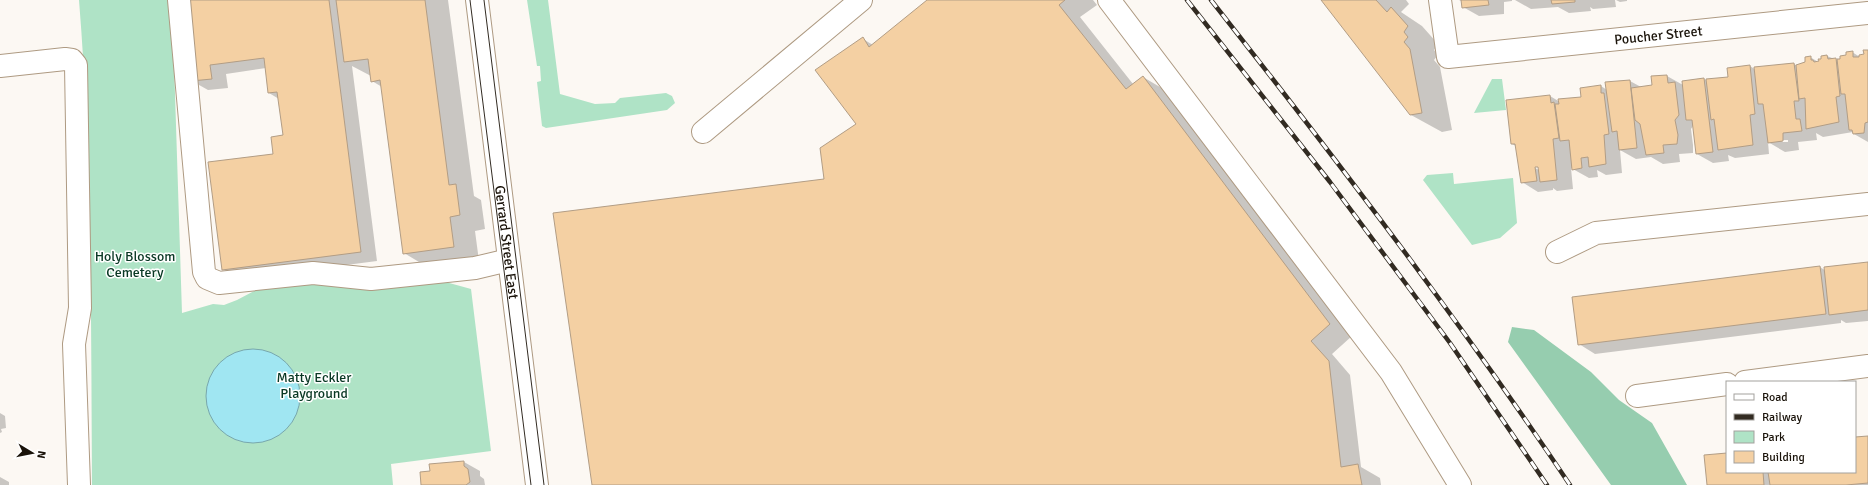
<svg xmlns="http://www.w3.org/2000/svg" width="1868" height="485" font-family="Signika,sans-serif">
<rect width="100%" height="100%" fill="#fcf8f3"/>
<path fill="#afe3c6" d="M79,0H172L182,313L213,304L224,305L237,300L256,290L318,284L442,281L471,289L491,451L391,464L393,485H92C91,324 92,161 79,0Z
M527,0H548L560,94L595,104L615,103L620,98L666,93L672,96L675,103L667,110L546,128L542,126L537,82L541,81L540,66H537Z
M1492,79H1502L1506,110L1474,113Z
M1453,173L1454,184L1513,178L1517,223L1500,238L1472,245L1423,180L1427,175Z"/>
<path fill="#96cdaf" d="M1512,327L1534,330L1591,372L1619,400L1652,423L1687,485H1611L1508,342Z"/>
<path fill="#a0e6f2" stroke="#78a7ac" d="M206 396a47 47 0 1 1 94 0a47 47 0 1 1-94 0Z"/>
<path fill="#0003" fill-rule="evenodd" d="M189,0H448L474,196L481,200L485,229L475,231L479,261L429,268L404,253L382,87L372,81L371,76L352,66L377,261L239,279L223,269L274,154L284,136L279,99L269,93L266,68L226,74L228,88L208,90L192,81Z
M929,0H1093L1097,5L1080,17L1133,84L1143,77L1165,90L1352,336L1332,354L1350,375L1361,467L1380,478L1381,485H593L826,179L858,124L863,39L873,45Z
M1323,0H1406L1409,4L1401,12L1422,26L1438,44L1434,50L1438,55L1434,60L1440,67L1452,130L1442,132L1411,115Z
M1459,0H1512V1L1504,2V14L1479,16L1463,7V2Z
M1515,0H1615L1616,7L1593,9L1590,7L1591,11L1569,13L1558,7L1531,9Z
M1616,0H1627V1L1620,2Z
M1868,51V142L1854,134L1853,132L1823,137L1816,133L1817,140L1798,142L1799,150L1785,152L1768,142L1769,154L1735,158L1728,155L1729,161L1713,163L1697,154L1693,126L1691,129L1693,145V153L1679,154L1680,162L1663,164L1651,157L1636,159L1620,150L1622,173L1606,175L1597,170L1598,177L1589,178L1571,168L1573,189L1557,191L1553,188V190L1538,192L1522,182L1516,146L1512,144L1550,96L1560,102L1582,98L1601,86L1607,90L1630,81L1641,87L1653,86L1667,76L1683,85L1704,79L1708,81L1729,78L1750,66L1756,70L1755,68L1794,64L1796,65L1806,62L1810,57L1820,63L1827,56L1837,60L1847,56L1852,52L1860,57L1865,55ZM1782,140H1788V142H1782ZM1532,164L1539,168V170L1531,166Z
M1868,264V321L1846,323L1841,320V323L1595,354L1579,344L1820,267L1826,271Z
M0,413L5,416L6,428L1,429L2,432L0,433Z
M1868,437V485H1708L1727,454V472H1855V438Z
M464,462L480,471V476L484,479L485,485H422L431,472Z
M0,477L9,482V485H0Z"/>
<path fill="#f4d0a3" stroke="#b29d85" d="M188,0H329L361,252L222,270L208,162L273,154L271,137L283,135L277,92L268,93L264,58L210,65L212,79L191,81Z
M336,0H425L449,185L456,184L460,215L450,217L454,247L403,254L380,80L371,82L368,59L344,62Z
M927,0H1065L1059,5L1126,89L1143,76L1330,324L1311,341L1329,361L1341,467L1358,464L1362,485H592L553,213L824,179L820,148L856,124L815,70L863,37L869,47Z
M1321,0H1376L1387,12L1391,7L1408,26L1404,32L1408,37L1404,42L1410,49L1422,113L1410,115Z
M1461,0H1488L1489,5L1462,8Z
M1551,0H1575V2L1552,4Z
M1863,50H1868V122L1865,123L1864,133L1853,134L1852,130H1849L1845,94H1841L1837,59H1840V56L1846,55V52L1853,51V57H1859V55L1864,54Z
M1827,55L1828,59L1836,58L1840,96L1836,97L1839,122L1806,129L1805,98L1799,99L1796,65L1805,62V57L1811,56V60H1813L1814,62L1819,61L1818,59H1821V56Z
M1794,63L1799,101H1794L1796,119H1800L1802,131L1783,133V141L1768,143L1763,104H1758L1754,67Z
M1750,65L1755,114L1750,115L1753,145L1718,150L1714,119L1711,120L1706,79L1728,77L1727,68Z
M1667,75L1668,83L1675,82L1679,115L1675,120L1678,135L1677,144L1663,145L1664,153L1646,155L1640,124L1635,120L1631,88L1652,85L1651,76Z
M1704,78L1713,152L1696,154L1692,120H1686L1682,81Z
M1630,80L1637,148L1619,150L1617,131L1612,132L1605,82Z
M1601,85V93H1604L1609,134L1604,135L1606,164L1589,167L1588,157L1581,158L1582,168L1572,170L1569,140L1560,141L1555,104H1559L1558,99L1581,97L1580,88Z
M1550,95L1551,103L1554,102L1559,138L1553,139L1557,180L1540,182L1538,167H1535L1537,181L1521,183L1515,144H1511L1506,100Z
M1868,262V310L1829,315L1824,267Z
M1820,266L1826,314L1578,345L1572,297Z
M1868,436V483L1846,485H1770L1768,472H1855V437Z
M1727,453V472H1763L1764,485H1707L1704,455Z
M464,461V466L468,469L470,482L466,485H421L420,472L430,471L429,464Z"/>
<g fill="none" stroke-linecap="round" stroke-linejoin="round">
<defs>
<g id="minor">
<path d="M179,0L204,272L207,278L219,283L313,273L371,279L475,268L509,260"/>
<path d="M1109,0L1391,372L1460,485"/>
<path id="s1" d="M1440,0L1448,57L1868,13"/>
<path d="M0,66L65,59L72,60L76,65L80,308L74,344L79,485"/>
<path d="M703,132L861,0"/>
<path d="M1557,252L1596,233L1868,204"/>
<path d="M1745,382L1868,366"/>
<path d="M1637,396L1727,384"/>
</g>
<g id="major">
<path id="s2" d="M477,0L537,485"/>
</g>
</defs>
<use href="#minor" stroke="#ae9a82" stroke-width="24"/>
<use href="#major" stroke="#ae9a82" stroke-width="24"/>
<use href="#minor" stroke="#fff" stroke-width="22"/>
<use href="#major" stroke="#fff" stroke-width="22"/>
<path stroke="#322b22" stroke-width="1" d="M470,0L531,485
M484,0L544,485"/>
<defs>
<path id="rail" d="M1187,0L1330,182L1450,343L1547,485
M1211,0C1335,158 1458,318 1570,485"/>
</defs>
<use href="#rail" stroke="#322b22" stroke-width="4.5"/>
<use href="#rail" stroke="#fff" stroke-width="3" stroke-dasharray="9" stroke-linecap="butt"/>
</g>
<g text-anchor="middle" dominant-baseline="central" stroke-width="3" stroke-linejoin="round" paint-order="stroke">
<g font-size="14" fill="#1a130a" stroke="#fff">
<text stroke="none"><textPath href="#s1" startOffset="269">Poucher Street</textPath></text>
<text stroke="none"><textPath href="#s2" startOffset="244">Gerrard Street East</textPath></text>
</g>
<g font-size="14" fill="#093824" stroke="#fff">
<text x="135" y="256">Holy Blossom<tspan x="135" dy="16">Cemetery</tspan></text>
<text x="314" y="377">Matty Eckler<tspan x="314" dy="16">Playground</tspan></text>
</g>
</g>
<rect x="1726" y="381" width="130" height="92" fill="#ffffff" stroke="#a3a19d"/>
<rect x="1734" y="394" width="20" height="6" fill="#ffffff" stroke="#a3a19d"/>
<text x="1762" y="401" font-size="12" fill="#1a130a">Road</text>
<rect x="1734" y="414" width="20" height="6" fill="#322b22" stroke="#a3a19d"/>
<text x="1762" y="421" font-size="12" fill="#1a130a">Railway</text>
<rect x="1734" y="431" width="20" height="12" fill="#afe3c6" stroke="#a3a19d"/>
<text x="1762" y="441" font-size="12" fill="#1a130a">Park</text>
<rect x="1734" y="451" width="20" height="12" fill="#f4d0a3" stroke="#a3a19d"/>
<text x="1762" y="461" font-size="12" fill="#1a130a">Building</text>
<g transform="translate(32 453) rotate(100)" stroke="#ffffff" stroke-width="3" paint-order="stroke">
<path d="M0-3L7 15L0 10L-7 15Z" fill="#1a130a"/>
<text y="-6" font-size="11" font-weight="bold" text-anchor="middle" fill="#1a130a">N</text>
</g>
</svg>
